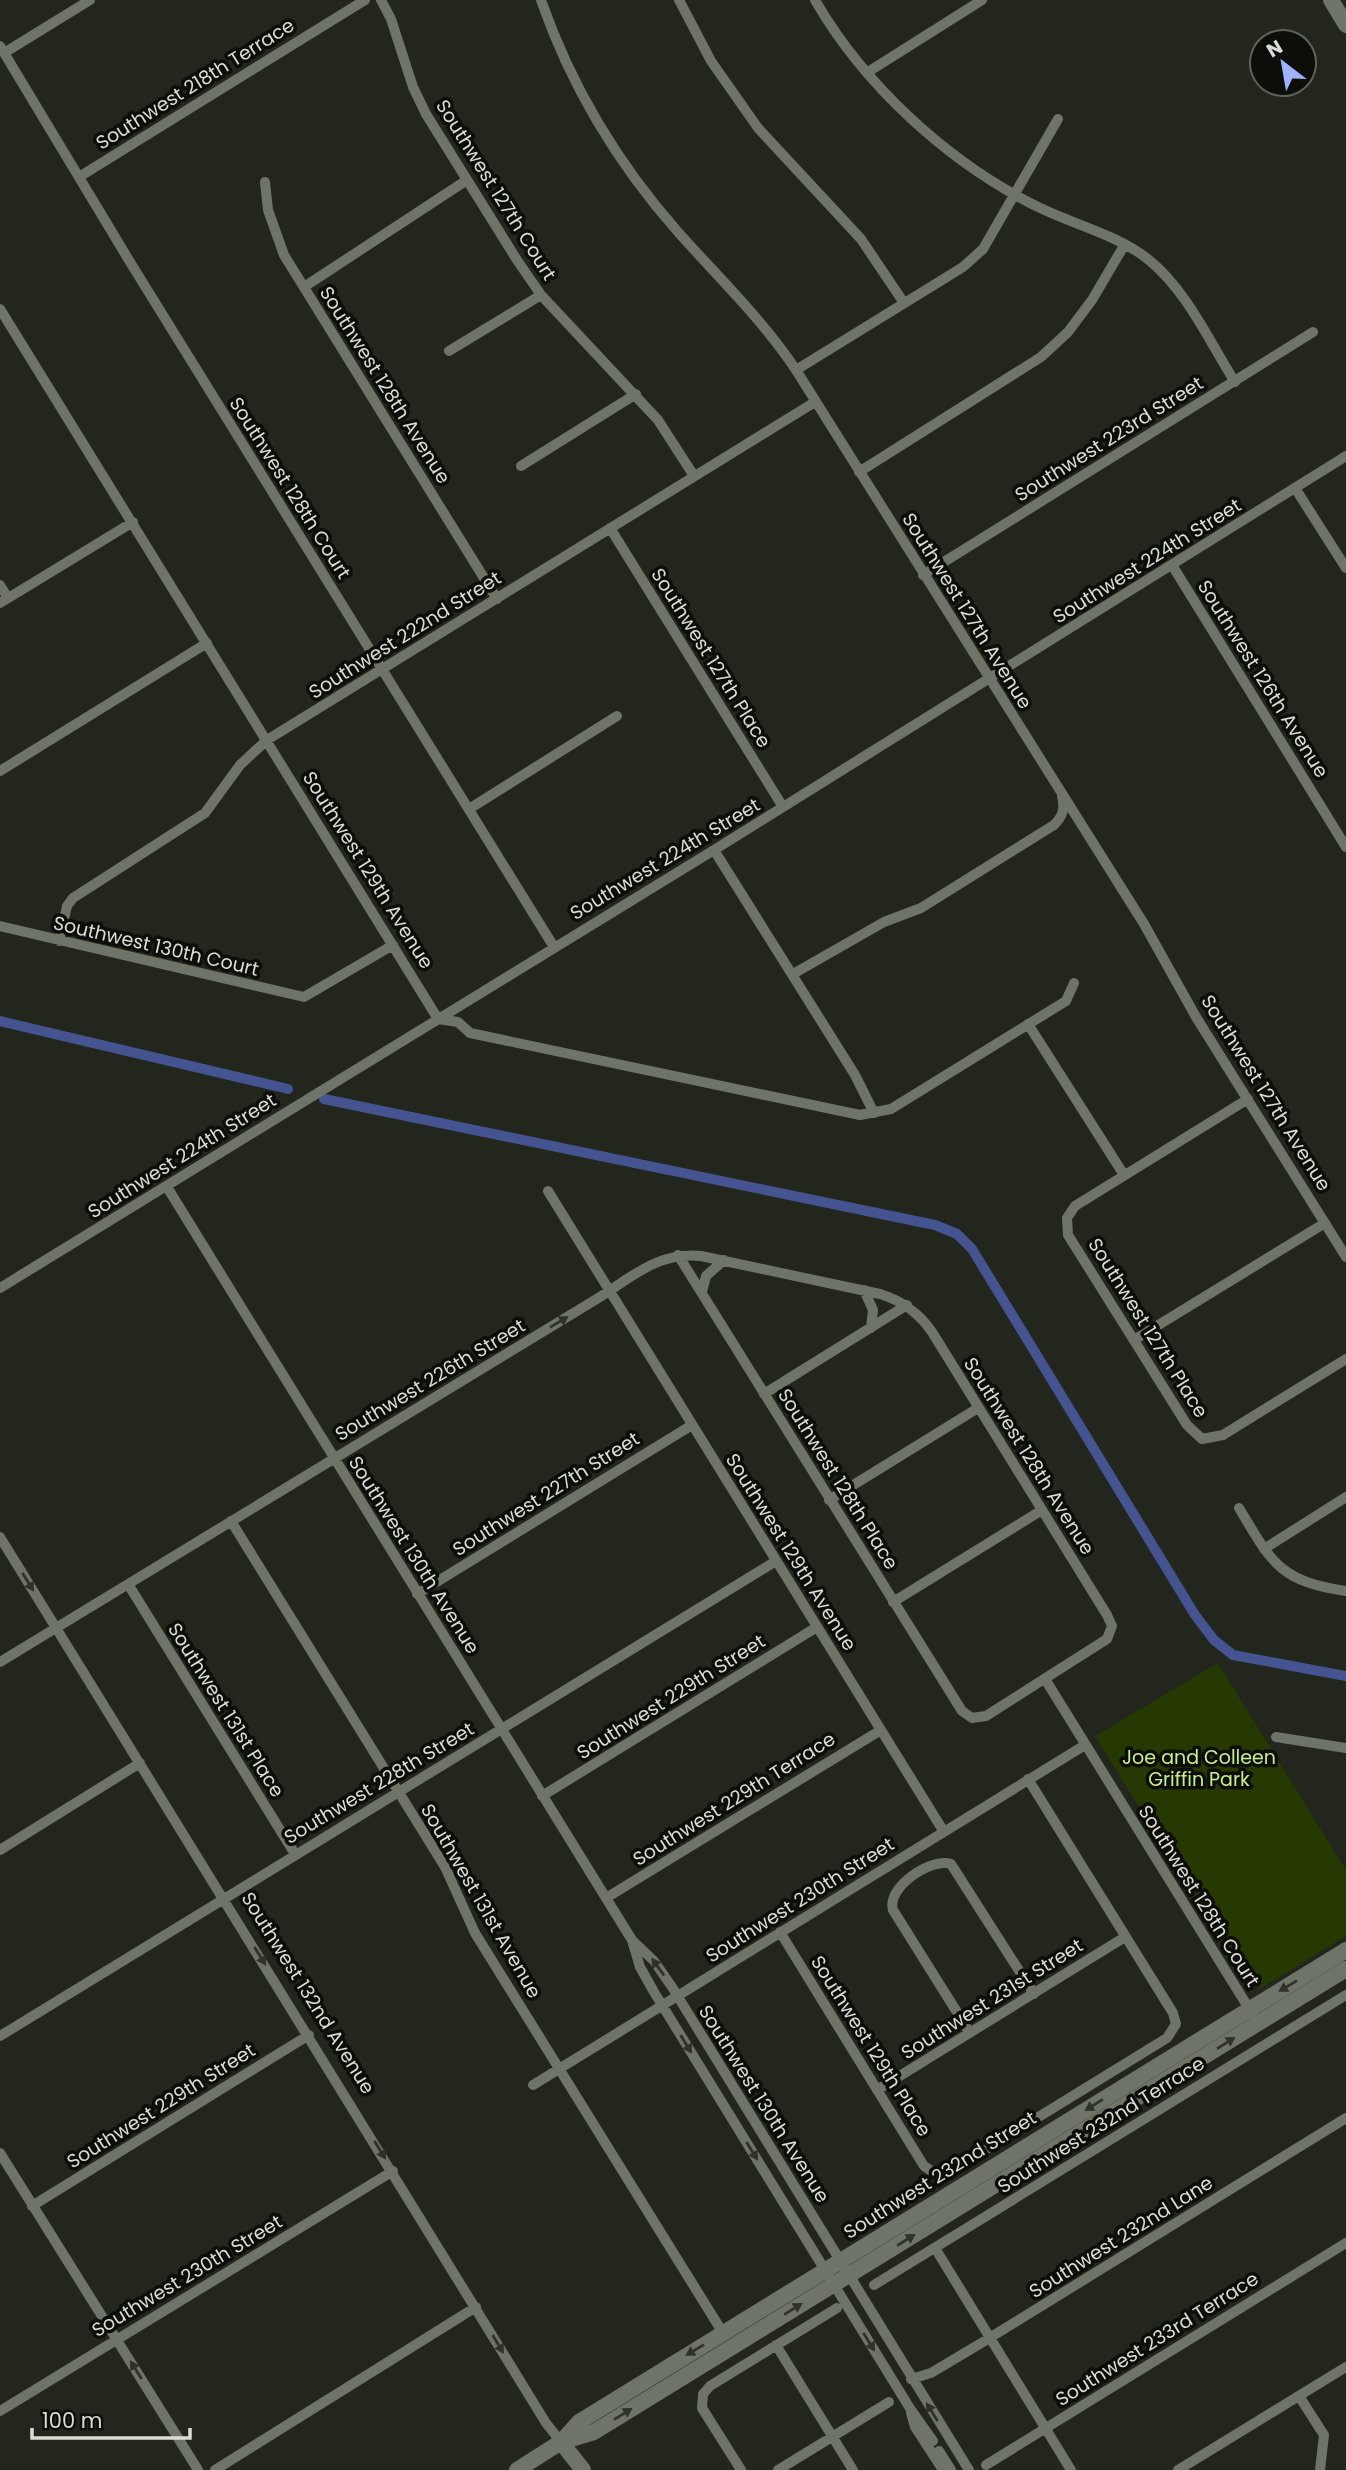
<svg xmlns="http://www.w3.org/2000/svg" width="1346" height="2470" font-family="Poppins,sans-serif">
<rect width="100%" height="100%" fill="#22261d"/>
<path fill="#273903" d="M1218,1663L1346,1870V1936L1261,1988L1249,1984L1095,1736Z"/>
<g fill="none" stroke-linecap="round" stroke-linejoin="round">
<path stroke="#455491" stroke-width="10" d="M0,1021L288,1089
M324,1099L935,1225L957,1234L972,1249L1195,1615L1214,1640L1233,1655L1346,1676"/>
<path stroke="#6f7469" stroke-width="10" d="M381,0L391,19L413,87L426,114L517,260L541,295L658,420L694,476
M541,0C571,86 618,164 678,232C719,278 762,319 796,370L1144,924L1196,1017L1346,1257
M679,0L711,61L758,128L861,239L904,303
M815,0C864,85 947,161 1034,205C1071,224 1117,234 1149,260C1187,291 1209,341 1235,382
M0,46L130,262L554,947
M4,53L90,0
M868,72L982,0
M79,177L365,0
M265,182L268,210L284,255L497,599
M304,287L467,180
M0,309L438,1019L458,1022L470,1033L860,1115L891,1109L1066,1001L1074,983
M449,351L541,295
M796,370L963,267L983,249L1058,119
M521,466L636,394
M859,472L1041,357L1068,332L1092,300L1125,244
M1295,488L1346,568
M610,528L783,807
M1172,565L1346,847
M923,575L1313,332
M0,585L8,598
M0,603L133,522
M0,771L207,643
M469,809L617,716
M714,850L855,1075L874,1113
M0,926L304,997L393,945
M59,941L67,906L73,898L205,813L240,765L267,740L815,402
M793,974L884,922L921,908L1054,825C1063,816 1065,809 1062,796
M1028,1024L1124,1175
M1248,1099L1075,1206L1067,1218L1068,1235L1187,1425L1202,1439L1223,1435L1346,1359
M167,1187L606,1898L632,1940L654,1961L672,1987L969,2470
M548,1191L944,1832
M0,1288L714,850L1346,456
M864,1290L873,1310L871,1328
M702,1292L706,1276L724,1260
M1134,1340L1325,1223
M764,1394L907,1305
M829,1500L978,1408
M1239,1508C1272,1563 1279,1581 1346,1591
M231,1521L445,1867L475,1933L723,2333
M0,1537L546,2423L561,2442
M1264,1549L1346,1497
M128,1584L295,1854
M417,1594L692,1425
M893,1602L1042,1510
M0,1662L595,1300C631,1278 656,1252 701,1256L880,1294C903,1301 919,1313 932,1332L1107,1615L1112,1626L1107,1639L986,1716L972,1718L962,1711L678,1255
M1045,1679L1253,2015
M1276,1737L1346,1748
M542,1796L817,1627
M0,1850L140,1763
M606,1898L881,1730
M780,1932L924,2166L936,2174L949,2172L1167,2038L1176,2024L1173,2013L1028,1779
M632,1940L640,1967L654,1992L911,2410L933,2441
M970,2033L893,1910C886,1887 932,1857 951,1864L1034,1994
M0,2036L776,1561
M533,2085L1085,1745
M877,2090L1125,1937
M0,2153L198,2470
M32,2206L309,2035
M935,2248L1071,2470
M874,2285L1346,1995
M776,2345L853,2470
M911,2379L931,2373L983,2342L1346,2118
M1299,2396L1324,2435L1320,2470
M0,2411L393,2171
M911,2413L915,2427L943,2470
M939,2451L951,2470
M986,2465L1346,2243
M215,2470L476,2307
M741,2470L702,2408L703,2394L710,2386L837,2308
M778,2470L889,2402
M1178,2470L1346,2367"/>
<path stroke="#6f7469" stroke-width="16" d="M1331,0L1346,25
M561,2442L579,2422L1346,1950
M561,2442L583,2470
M517,2470L561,2442L594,2432L1346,1969"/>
</g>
<defs><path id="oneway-solid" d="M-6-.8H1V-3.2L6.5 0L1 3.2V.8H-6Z" transform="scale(1.75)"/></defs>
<g fill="#2f322b">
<use href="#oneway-solid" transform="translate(559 1322) rotate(-31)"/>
<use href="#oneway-solid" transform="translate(28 1582) rotate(58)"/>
<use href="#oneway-solid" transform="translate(260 1956) rotate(58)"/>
<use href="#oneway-solid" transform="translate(658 1967) rotate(-126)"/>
<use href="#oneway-solid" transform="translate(1288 1986) rotate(149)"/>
<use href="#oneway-solid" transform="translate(1226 2043) rotate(-32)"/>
<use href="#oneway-solid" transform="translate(686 2044) rotate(59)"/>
<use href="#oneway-solid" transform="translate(1094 2105) rotate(148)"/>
<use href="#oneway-solid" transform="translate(380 2150) rotate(58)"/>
<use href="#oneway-solid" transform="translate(752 2151) rotate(58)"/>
<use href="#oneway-solid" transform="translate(906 2240) rotate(-32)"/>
<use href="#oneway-solid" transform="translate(793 2309) rotate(-32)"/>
<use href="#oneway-solid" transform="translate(869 2342) rotate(58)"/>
<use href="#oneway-solid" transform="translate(498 2344) rotate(59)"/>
<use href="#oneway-solid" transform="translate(695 2350) rotate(149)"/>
<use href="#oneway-solid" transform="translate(136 2370) rotate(-122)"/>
<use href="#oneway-solid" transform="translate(932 2412) rotate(-122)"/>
<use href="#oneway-solid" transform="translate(623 2414) rotate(-32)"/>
</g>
<g text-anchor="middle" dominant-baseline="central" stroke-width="7" stroke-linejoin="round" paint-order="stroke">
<g font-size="19" fill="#daddd7" stroke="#0d0e0a">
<text transform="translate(195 84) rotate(-32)">Southwest 218th Terrace</text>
<text transform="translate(496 190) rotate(58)">Southwest 127th Court</text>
<text transform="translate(385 385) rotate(58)">Southwest 128th Avenue</text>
<text transform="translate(1109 439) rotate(-32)">Southwest 223rd Street</text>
<text transform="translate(290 488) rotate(58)">Southwest 128th Court</text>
<text transform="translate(1147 561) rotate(-32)">Southwest 224th Street</text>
<text transform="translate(967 611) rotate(58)">Southwest 127th Avenue</text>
<text transform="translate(405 635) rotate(-32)">Southwest 222nd Street</text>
<text transform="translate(711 658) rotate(58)">Southwest 127th Place</text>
<text transform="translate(1263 679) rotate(58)">Southwest 126th Avenue</text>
<text transform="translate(665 859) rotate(-31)">Southwest 224th Street</text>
<text transform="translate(368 870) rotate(58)">Southwest 129th Avenue</text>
<text transform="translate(156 946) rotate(13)">Southwest 130th Court</text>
<text transform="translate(1266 1093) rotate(58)">Southwest 127th Avenue</text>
<text transform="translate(182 1156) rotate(-32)">Southwest 224th Street</text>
<text transform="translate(1148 1328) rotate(58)">Southwest 127th Place</text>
<text transform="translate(430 1380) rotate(-31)">Southwest 226th Street</text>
<text transform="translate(1029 1456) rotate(58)">Southwest 128th Avenue</text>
<text transform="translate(838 1479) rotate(58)">Southwest 128th Place</text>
<text transform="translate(546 1494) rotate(-32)">Southwest 227th Street</text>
<text transform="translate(791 1552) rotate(58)">Southwest 129th Avenue</text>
<text transform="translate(414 1555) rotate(58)">Southwest 130th Avenue</text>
<text transform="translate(671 1697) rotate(-32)">Southwest 229th Street</text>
<text transform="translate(226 1710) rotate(58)">Southwest 131st Place</text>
<text transform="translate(379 1783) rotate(-31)">Southwest 228th Street</text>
<text transform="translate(734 1799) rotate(-32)">Southwest 229th Terrace</text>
<text transform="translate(1199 1896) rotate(58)">Southwest 128th Court</text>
<text transform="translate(800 1900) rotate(-32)">Southwest 230th Street</text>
<text transform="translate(481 1901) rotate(60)">Southwest 131st Avenue</text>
<text transform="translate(308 1993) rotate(58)">Southwest 132nd Avenue</text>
<text transform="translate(992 1999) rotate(-32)">Southwest 231st Street</text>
<text transform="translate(871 2046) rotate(58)">Southwest 129th Place</text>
<text transform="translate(764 2104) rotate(58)">Southwest 130th Avenue</text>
<text transform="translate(161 2106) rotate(-32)">Southwest 229th Street</text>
<text transform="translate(1101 2125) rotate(-32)">Southwest 232nd Terrace</text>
<text transform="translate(940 2175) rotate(-32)">Southwest 232nd Street</text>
<text transform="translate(1121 2237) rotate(-32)">Southwest 232nd Lane</text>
<text transform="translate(187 2276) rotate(-31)">Southwest 230th Street</text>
<text transform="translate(1157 2339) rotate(-32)">Southwest 233rd Terrace</text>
</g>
<g font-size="19" fill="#c6ee8e" stroke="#0d0e0a">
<text x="1199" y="1757">Joe and Colleen<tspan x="1199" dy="22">Griffin Park</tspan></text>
</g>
</g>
<g transform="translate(1283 63) rotate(329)"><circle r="33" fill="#0d0e0a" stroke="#5f615c" stroke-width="2"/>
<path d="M0-5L12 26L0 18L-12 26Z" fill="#9eb3fd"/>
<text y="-10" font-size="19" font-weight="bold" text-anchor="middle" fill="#daddd7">N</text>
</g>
<path d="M32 2428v10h158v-10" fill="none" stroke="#daddd7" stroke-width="3.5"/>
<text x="42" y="2428" font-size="21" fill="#daddd7" stroke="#0d0e0a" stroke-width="5" paint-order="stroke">100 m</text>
</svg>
